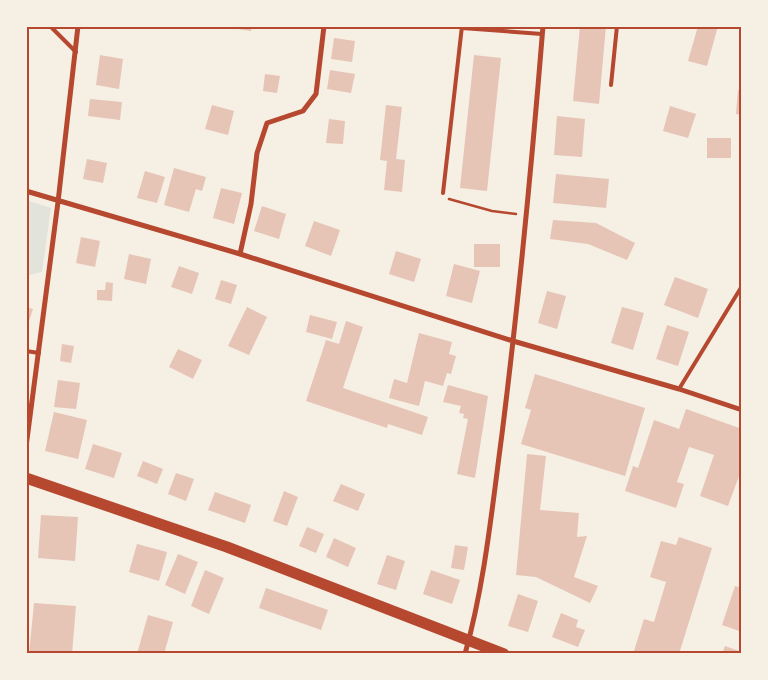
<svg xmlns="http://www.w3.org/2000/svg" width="768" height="680" font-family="Bitter,serif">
<rect width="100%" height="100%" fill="#f6efe4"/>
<path fill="#e2e4dc" d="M26,200L51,208L42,272L26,276Z"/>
<path fill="#e6c5b7" d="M231,26H252L251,31L231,28Z
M580,26H606L599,104L573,101Z
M698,26H718L707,66L688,61Z
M334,38L355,41L352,62L331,59Z
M100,55L123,59L119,89L96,85Z
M474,55L501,58L487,191L460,188Z
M330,70L355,74L351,93L327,89Z
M265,74L280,76L277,93L263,91Z
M738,90H742V115L736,114Z
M90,99L122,102L120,120L88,116Z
M212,105L234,111L228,135L205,129Z
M386,105L402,107L396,159L405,160L402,192L384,190L387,161L380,160Z
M670,106L696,114L688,138L663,131Z
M557,116L585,119L582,157L554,155Z
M329,119L345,121L343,144L326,143Z
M707,138H731V158H707Z
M87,159L107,163L103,183L83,179Z
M174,168L206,177L202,191L196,189L189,212L164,205Z
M145,171L165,177L157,203L137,198Z
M556,174L609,179L606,208L553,203Z
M221,188L242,193L234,224L213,218Z
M262,206L286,214L279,239L254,231Z
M553,220L596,223L635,243L627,260L588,244L550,239Z
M314,221L340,230L331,256L305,246Z
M81,237L100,241L95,267L76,263Z
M474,244H500V267H474Z
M396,251L421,259L414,282L389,274Z
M129,254L151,259L146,284L124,279Z
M454,264L480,271L472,303L446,296Z
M179,266L199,273L192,294L171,287Z
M675,277L708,289L698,318L664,305Z
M221,280L237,285L231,304L215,299Z
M106,282L113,283L112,301L97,300V290H105Z
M547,291L566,296L557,329L538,323Z
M26,307L33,309L27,327H26Z
M247,307L267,317L249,355L228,346Z
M622,307L644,313L633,350L611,343Z
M310,315L337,322L332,339L306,332Z
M346,321L363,327L343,388L428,417L422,435L388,424L387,428L306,401L326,340L339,344Z
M667,325L689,332L678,366L656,359Z
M419,333L452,342L449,354L456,356L451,374L447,373L443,386L425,381L419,406L389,398L394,379L407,383Z
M62,344L74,346L71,363L60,361Z
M178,349L202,360L193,379L169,367Z
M535,374L645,408L625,476L521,444L531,410L525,408Z
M58,380L80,383L76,409L54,407Z
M448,385L488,396L475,478L457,474L468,419L463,418L464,414L459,413L461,406L443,402Z
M686,409L742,429V468L728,506L700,496L714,455L689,447L677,482L684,484L676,508L625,491L633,466L638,468L654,420L679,429Z
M54,412L87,420L78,459L45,451Z
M93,444L122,453L114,478L85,469Z
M527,454L546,456L540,510L579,513L577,537L587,536L574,577L598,586L590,603L536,577L516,575Z
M143,461L163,469L157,484L137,476Z
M176,473L194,479L186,501L168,494Z
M341,484L365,494L358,511L333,501Z
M284,491L298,497L287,526L273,521Z
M215,492L251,505L245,523L208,510Z
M41,515L78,517L75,561L38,558Z
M307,527L324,534L316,553L299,546Z
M679,537L712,548L679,654H633L644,619L654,622L666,582L650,577L661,541L676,545Z
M334,538L356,548L348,567L326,557Z
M137,544L167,552L159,581L129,572Z
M455,545L468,547L464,570L451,568Z
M178,554L198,562L185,594L165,585Z
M387,555L405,561L396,590L377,584Z
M205,570L224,578L209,614L191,606Z
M431,570L460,580L452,604L423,594Z
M735,586L742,588V632L722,625Z
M266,588L328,610L321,630L259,608Z
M518,594L538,601L528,632L508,626Z
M34,603L76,606L72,654H29Z
M561,613L578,620L576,627L585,630L578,647L552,637Z
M148,615L173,622L164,654H137Z
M725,646L742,652V654H722Z"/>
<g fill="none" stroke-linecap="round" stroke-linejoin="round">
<path stroke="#b5482f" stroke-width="2.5" d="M449,199L492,211L516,214"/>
<path stroke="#b5482f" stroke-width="4" d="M50,26L76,52
M462,28L542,34
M611,85L617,26
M443,193L462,26
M26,351L39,353
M679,389L742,286"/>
<path stroke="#b5482f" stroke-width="5" d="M26,191L240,254L513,341L679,389L742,410
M240,254L251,204L257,153L267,123L303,111L316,94L324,26
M26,447L58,202L78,26
M465,654C485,582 492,508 502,434C519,298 532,162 543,26"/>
<path stroke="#b5482f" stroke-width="11" d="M26,478L227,547L504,654"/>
</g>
<rect width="768" height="680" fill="none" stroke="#f6efe4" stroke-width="55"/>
<rect x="28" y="28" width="712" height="624" fill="none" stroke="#b5482f" stroke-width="2"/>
</svg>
